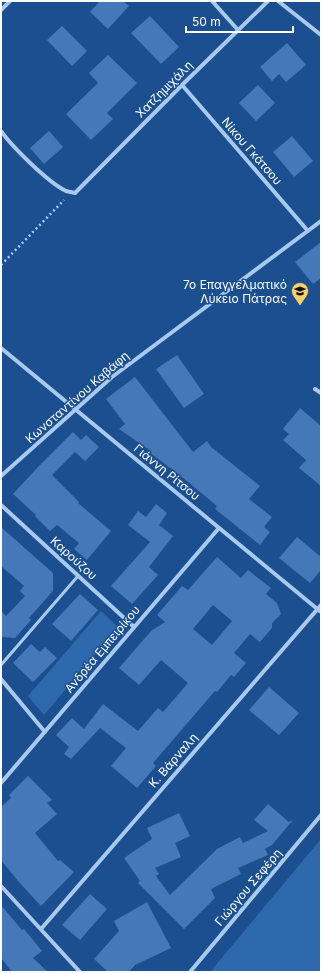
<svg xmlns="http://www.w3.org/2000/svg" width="322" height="973" font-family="Inter,sans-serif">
<rect width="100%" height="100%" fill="#1b4f8f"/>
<path fill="#2e69ad" d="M101,611L118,627L44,715L28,696Z
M321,839V972H210Z"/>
<path fill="#4478b7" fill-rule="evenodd" d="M100,1H123L129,6L108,29L90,12Z
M150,16L179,47L161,64L131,33Z
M62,26L87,51L72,66L47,40Z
M287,43L306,65L286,82L279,74L272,81L260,67Z
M108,55L137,83L107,113L113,119L91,140L66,114L98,83L89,73Z
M258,85L275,103L256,121L239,103Z
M49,131L63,147L44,164L30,148Z
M292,136L313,161L294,177L273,152Z
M321,242V278L313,284L295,262Z
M177,355L204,394L184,408L156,369Z
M135,377L193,452L207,441L211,447L260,486L249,499L272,517L264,527L270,532L260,545L215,509L217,506L171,468H170L149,452L151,451L119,429L125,424L106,399Z
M300,408L321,426V486L299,468L306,460L283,440L289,434L283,429Z
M73,432L81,440L86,435L99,447L85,461L75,452L52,475L79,502L78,503L111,531L87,560L74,549L79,543L57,525L50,531L35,516L36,515L13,494L38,467Z
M156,504L167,513L159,525L173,536L149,567L158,575L132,604L111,586L150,542L128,525L138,511L146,517Z
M1,527L53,573V591L29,618L31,620L15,638L1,637V611L6,616L25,596L20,591L24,586L1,566Z
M297,537L321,557V570L310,583L279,558Z
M217,557L241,578L248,570L271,588L266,594L277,603L281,614L272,623V628L260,642L250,634L234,653L246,663L234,677L231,675L217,692L215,691L153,763L156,766L137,788L111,766L126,748L100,728L71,759L64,754L69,747L56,735L72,718L84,729L103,704L138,731L158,708L163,712L188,683L161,660L139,685L119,668L151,631L165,622L157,615L182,586L188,590ZM213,605L232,621L212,645L193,629Z
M80,594L98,610L71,641L52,624Z
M31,644L40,652L45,647L57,658L33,682L13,663Z
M269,687L299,713L279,735L249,710Z
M28,776L52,800L47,803L57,814L35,833L58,861L60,860L74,872L41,906L18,881L1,860V807L11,798L9,795Z
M268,804L289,822L293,820L272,845L265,849L268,855L238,868L241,874L211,889L215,898L184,929L138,883L140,881L124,858L152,839L147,828L179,813L190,836L175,843L181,857L155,868L159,874L156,876L170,895L217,849L240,837L243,843L268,831L254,820Z
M90,894L107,909L80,940L62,925Z
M147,902L171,948L135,965L129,972H108L94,959L119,931L114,921Z
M1,905L22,930L24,929L42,951L33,958L48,972H12L1,958Z"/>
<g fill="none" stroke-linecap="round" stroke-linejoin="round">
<path stroke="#a9c9ee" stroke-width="2.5" stroke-dasharray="2 3" stroke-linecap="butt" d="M1,265L64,200"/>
<path stroke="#a9c9ee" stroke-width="3" d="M1,665L78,576"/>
<path stroke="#a9c9ee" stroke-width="4" d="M212,1L238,30
M278,1L321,35
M1,10L10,1
M182,85L308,231
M1,131C12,147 49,183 66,191C69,192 72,192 75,193L182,85L268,1
M1,348L321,612
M315,389L321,393
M1,476L112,377L321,221
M1,505L134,627
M1,679L45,732
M1,783L219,528
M1,886L80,972
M41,929L321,605
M190,972L321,815"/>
</g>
<defs>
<symbol id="school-pin" viewBox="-11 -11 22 30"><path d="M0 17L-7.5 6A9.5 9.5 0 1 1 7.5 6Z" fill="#ffd166" stroke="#1b4f8f"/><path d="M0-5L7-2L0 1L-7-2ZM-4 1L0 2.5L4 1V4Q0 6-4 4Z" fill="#111"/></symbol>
</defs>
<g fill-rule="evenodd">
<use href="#school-pin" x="290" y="281" width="20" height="27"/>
</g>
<g text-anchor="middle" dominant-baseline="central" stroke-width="3" stroke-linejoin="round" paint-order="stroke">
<g font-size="12" fill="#fff" stroke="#1b4f8f">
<text transform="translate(164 89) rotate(-45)">Χατζημιχάλη</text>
<text transform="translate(252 151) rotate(49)">Νίκου Γκάτσου</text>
<text transform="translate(77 397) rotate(-41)">Κωνσταντίνου Καβάφη</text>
<text transform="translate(167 472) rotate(39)">Γιάννη Ρίτσου</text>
<text transform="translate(74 558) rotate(42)">Καρούζου</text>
<text transform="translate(102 649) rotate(-50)">Ανδρέα Εμπειρίκου</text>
<text transform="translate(173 760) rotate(-49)">Κ. Βάρναλη</text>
<text transform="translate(248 887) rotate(-50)">Γιώργου Σεφέρη</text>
</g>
<g font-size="12" fill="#fff" stroke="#1b4f8f" text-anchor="end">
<text x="287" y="284">7ο Επαγγελματικό<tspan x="287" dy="14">Λύκειο Πάτρας</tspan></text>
</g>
</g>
<rect width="322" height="973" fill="none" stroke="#ffffff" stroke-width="4"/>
<path d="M186 26v6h107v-6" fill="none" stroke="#ffffff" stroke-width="2"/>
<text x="192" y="26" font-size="12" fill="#ffffff" stroke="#1b4f8f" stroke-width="3" paint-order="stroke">50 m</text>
</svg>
